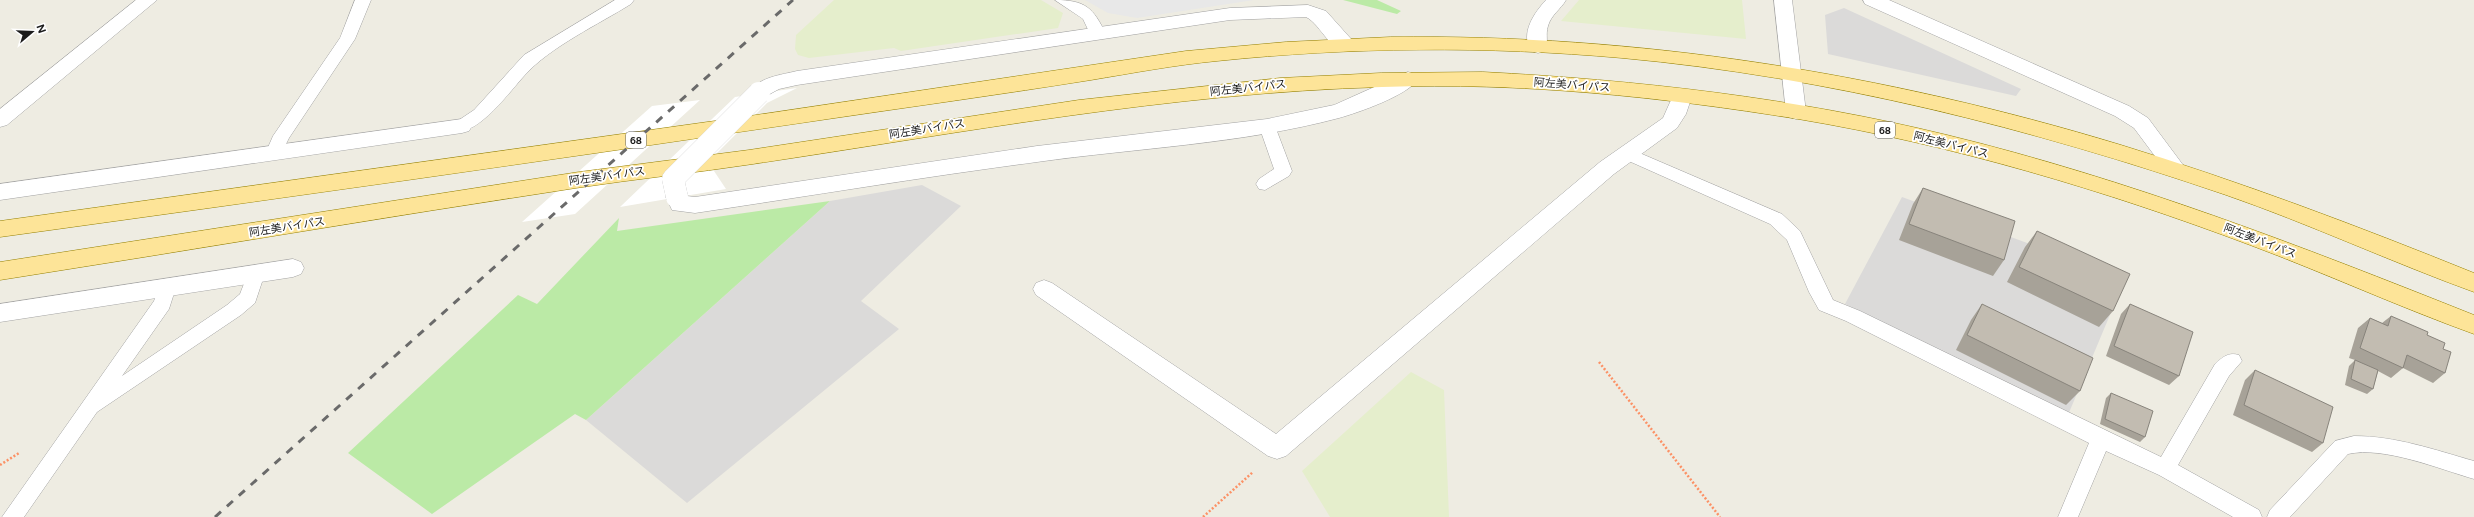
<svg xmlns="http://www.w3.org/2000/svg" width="2474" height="517" font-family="Figtree,'Noto Sans JP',sans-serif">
<rect width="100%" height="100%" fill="#eeece2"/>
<path fill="#dbdad9" d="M1844,8L2021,89L2016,96L1828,54L1825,15Z
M922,185L961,206L861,301L899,329L687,503L586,420L830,201Z
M1902,197L2125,279L2068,415L1845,304Z"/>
<path fill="#e5eecc" d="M834,0H1041L1063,13L1058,28L901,51L894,48L809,58L798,55L795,49L796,35Z
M1579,0H1742L1746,39L1561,21Z
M1411,372L1444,390L1449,517H1330L1302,471Z"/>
<path fill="#bbeaa6" d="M1343,0H1377L1401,11L1397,14Z
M830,201L586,420L575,414L432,514L348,453L518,295L537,304L619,218L617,231Z"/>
<path fill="#e8e8e8" d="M1085,0H1254L1137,18L1108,13Z"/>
<path fill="#fff" d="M797,88L767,103L708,162L726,189L620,207L735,97Z
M700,100L575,214L522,222L652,106Z"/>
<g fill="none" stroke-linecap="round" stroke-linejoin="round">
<defs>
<path id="service" d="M355,0H371L355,39L289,138L280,156L274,158L268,156L266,152L273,136L340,38Z
M615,0H634L631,4C599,24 550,47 525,75C511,90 477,137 456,130L454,126L456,122L474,110L524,55Z
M1055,0C1086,0 1093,8 1106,34L1104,38H1092L1083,19Z
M1267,120L1273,122L1275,126L1292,171L1289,176L1265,190L1259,189L1256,184L1259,179L1274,169L1259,126L1261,122Z
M1628,148L1782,214L1800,231L1833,300L1860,311L2161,457L2215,364C2223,357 2228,352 2239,355L2242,361L2229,376L2178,465L2259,510L2262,517H2233L2159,475L2106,451L2078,517H2058L2089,443L1846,321L1819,310L1809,292L1787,240L1770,224L1622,158L1620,154L1622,150Z
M256,266L262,268L265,273L255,303L241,315L97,412L24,517H2L154,301L161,282L167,280L173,282L176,287L169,309L122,376L227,305L240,294L250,268Z
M2354,436C2396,436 2435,450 2474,461V479C2439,469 2384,446 2348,454L2290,517H2267L2270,510L2335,441Z"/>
<path id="minor" d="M136,0H157L7,125L0,127V109Z
M1546,0H1566C1561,9 1551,15 1548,26C1545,35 1549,43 1545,51L1538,53L1531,51C1520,33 1534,13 1546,0Z
M1863,0H1889L2129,106L2148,118L2186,169L2183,175L2176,177L2169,175L2134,128L2115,116L1865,4Z
M1308,5L1326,11L1352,40L1355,45L1352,50C1331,56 1322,25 1306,17L1230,20L797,85L779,89L759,100L752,98L749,93C758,77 781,75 797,71L1230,8Z
M1408,72L1415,74L1418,79C1409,95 1357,113 1339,118C1241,144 1137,148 1037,162C923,177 809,196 695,213L672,210L666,197L670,191L677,189L684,191L687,196L695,197L1037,146L1267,119L1334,105Z
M1682,89L1689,91L1692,96L1686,114L1677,128L1614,174L1286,456L1277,459L1268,456L1036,295L1033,289L1036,283L1044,280L1052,283L1276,434L1600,162L1663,118L1675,91Z
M462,119L469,121L472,126L469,131L462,133L0,200V184Z
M293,259L301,262L304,268L301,274L293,277L0,322V304Z"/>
<path id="tertiary" d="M1774,0H1792L1806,112L1803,117L1796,119L1789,117L1786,112Z"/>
<path id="primary" d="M1391,37C1638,34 1884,73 2121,145C2241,182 2358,226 2474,273V292C2391,262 2310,224 2226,195C2031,128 1828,77 1622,58C1487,46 1351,47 1217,61C1175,65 1133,73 1091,80C1004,94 916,106 828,119C552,160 276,199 0,237V221L736,118L1186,51L1286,42Z
M1483,72C1638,80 1795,98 1947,135C2128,179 2301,246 2474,315V334C2399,307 2325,273 2250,245C2104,190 1953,145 1798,119C1661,97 1522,82 1382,87C1170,93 961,133 753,164C694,173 635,179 576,188C384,217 192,250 0,280V262L579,172L749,150L1079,100L1280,78L1381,73Z"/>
</defs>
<use href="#service" stroke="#a3a3a3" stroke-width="1"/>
<use href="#minor" stroke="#a3a3a3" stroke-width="1"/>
<use href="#tertiary" stroke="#a3a3a3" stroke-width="1"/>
<use href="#primary" stroke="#958000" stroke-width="1"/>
<path stroke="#fc9165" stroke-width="2.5" stroke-dasharray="2 2" stroke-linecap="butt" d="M1599,362L1720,517
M0,465L19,453
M1203,517L1253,472"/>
<use href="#service" fill="#fff" fill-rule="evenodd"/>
<use href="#minor" fill="#fff" fill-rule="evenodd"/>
<use href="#tertiary" fill="#fff" fill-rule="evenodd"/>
<use href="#primary" fill="#fde498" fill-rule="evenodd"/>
<path stroke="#6a6a6a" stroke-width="3" stroke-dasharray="8 8" stroke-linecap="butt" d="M215,517L793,0"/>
<defs>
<path id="minor-bridge" d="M677,197L673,179L759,93"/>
</defs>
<use href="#minor-bridge" stroke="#a3a3a3" stroke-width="22" stroke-linecap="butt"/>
<use href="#minor-bridge" stroke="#fff" stroke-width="22"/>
</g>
<path fill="#a7a298" d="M1923,188L2004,260L1993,276L1899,240L1913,204Z
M2037,231L2113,311L2099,327L2007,282L2025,247Z
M1982,304L2080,391L2066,405L1956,350L1971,320Z
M2130,304L2179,376L2169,385L2106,356L2121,314Z
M2391,316L2427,335L2443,349L2445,373L2433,383L2403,368L2391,378L2378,371L2373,389L2367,394L2345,385L2349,366L2355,360L2349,358L2358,328L2370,318L2382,323Z
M2255,370L2323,443L2312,452L2233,415L2245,380Z
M2111,393L2145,437L2140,442L2100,424L2106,398Z"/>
<path fill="#c2bcb1" stroke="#88847c" d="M1923,188L2015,221L2004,260L1909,224Z
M2037,231L2130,274L2113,311L2019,267Z
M1982,304L2093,358L2080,391L1967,335Z
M2130,304L2193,332L2179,376L2114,346Z
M2391,316L2428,332L2427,335L2445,343L2443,349L2451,352L2445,373L2407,355L2403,368L2360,348L2370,318L2388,326Z
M2355,360L2378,370L2373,389L2351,379Z
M2255,370L2333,407L2323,443L2244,405Z
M2111,393L2153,411L2145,437L2105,419Z"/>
<g text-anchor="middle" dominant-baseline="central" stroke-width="3.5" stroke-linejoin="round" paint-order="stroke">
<g fill="#fff" stroke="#606060" stroke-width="1">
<rect x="1875" y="122" width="20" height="16" rx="3"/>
<rect x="626" y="132" width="20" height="16" rx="3"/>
</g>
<g font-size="10" font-weight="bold" fill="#1c1c1c">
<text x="1885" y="130">68</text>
<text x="636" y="140">68</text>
</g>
<g font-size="11" fill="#1c1c1c" stroke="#fff">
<text transform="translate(1572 85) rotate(4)">阿左美バイパス</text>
<text transform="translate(1248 88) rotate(-6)">阿左美バイパス</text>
<text transform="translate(927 129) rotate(-9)">阿左美バイパス</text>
<text transform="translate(1951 145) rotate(14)">阿左美バイパス</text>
<text transform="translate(607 176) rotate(-8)">阿左美バイパス</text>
<text transform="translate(287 227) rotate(-9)">阿左美バイパス</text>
<text transform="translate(2260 241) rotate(21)">阿左美バイパス</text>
</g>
</g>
<g transform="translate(32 32) rotate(71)" stroke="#ffffff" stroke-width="3" paint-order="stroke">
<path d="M0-3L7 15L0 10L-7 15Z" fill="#1c1c1c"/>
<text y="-6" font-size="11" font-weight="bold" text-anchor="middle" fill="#1c1c1c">N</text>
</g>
</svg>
